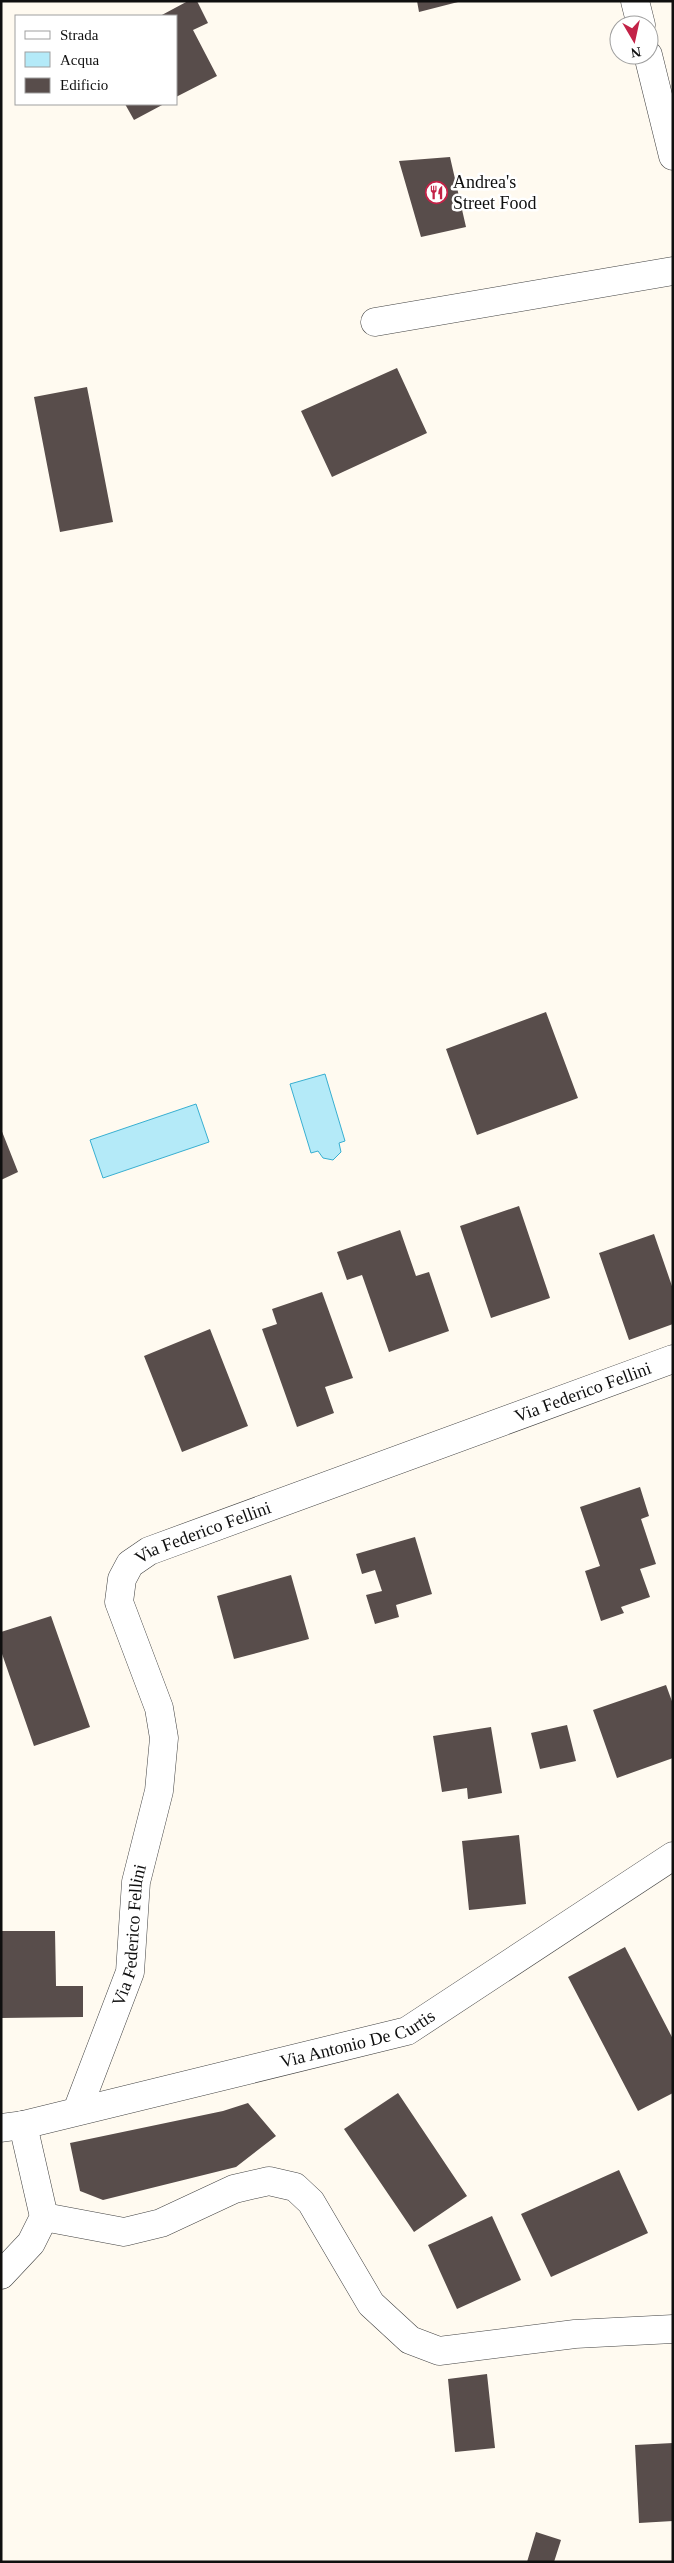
<svg xmlns="http://www.w3.org/2000/svg" width="674" height="2563" font-family="'Times New Roman',serif">
<rect width="100%" height="100%" fill="#fffaf0"/>
<path fill="#b4eaf8" stroke="#38afd1" d="M325,1074L345,1141L339,1143L341,1152L333,1160L323,1158L318,1151L311,1153L290,1084Z
M196,1104L209,1142L103,1178L90,1140Z"/>
<path fill="#584d4b" d="M188,1H197L208,23L193,30L217,76L176,97V16H160Z
M417,1H458V2L419,12Z
M125,104H164L134,120Z
M450,157L466,227L421,237L399,161Z
M397,368L427,433L332,477L301,411Z
M87,387L113,522L60,532L34,397Z
M546,1012L578,1098L477,1135L446,1049Z
M1,1129L18,1172L1,1180Z
M519,1206L550,1298L491,1318L460,1226Z
M400,1230L416,1276L429,1272L449,1331L389,1352L362,1275L347,1280L337,1252Z
M654,1234L673,1289V1324L629,1340L599,1253Z
M322,1292L353,1378L325,1387L334,1413L297,1427L262,1329L277,1324L272,1309Z
M210,1329L248,1426L182,1452L144,1356Z
M640,1487L649,1516L641,1519L656,1564L640,1569L650,1597L621,1607L624,1613L601,1621L585,1571L600,1566L580,1507Z
M415,1537L432,1594L396,1605L399,1617L375,1624L366,1595L382,1591L375,1570L362,1574L356,1554Z
M291,1575L309,1639L234,1659L217,1596Z
M51,1616L90,1727L34,1746L1,1651V1632Z
M666,1685L673,1704V1758L617,1778L593,1710Z
M567,1725L576,1761L540,1769L531,1733Z
M491,1727L502,1793L468,1799L467,1788L442,1792L433,1736Z
M519,1835L526,1904L469,1910L462,1841Z
M1,1931H55L56,1986H83V2017L1,2018Z
M625,1947L673,2039V2093L638,2111L568,1977Z
M398,2093L467,2196L414,2232L344,2129Z
M248,2103L276,2136L236,2167L103,2200L80,2191L70,2143L223,2111Z
M619,2170L648,2233L551,2277L521,2214Z
M492,2216L521,2280L457,2309L428,2245Z
M487,2374L495,2448L455,2452L448,2379Z
M673,2443V2521L639,2523L635,2445Z
M536,2532L561,2540L554,2562H527Z"/>
<g fill="none" stroke-linecap="round" stroke-linejoin="round">
<defs>
<g id="minor">
<path d="M635,1L641,25"/>
<path d="M648,55L673,156"/>
<path d="M375,322L673,271"/>
<path id="s1" d="M77,2111L130,1972L136,1882L159,1791L164,1738L159,1708L119,1602L122,1579L130,1564L149,1551L673,1359"/>
<path id="s2" d="M1,2128L23,2125L407,2031L673,1856"/>
<path d="M44,2217L124,2232L161,2223L234,2189L269,2181L295,2187L311,2202L371,2304L410,2340L439,2351L575,2334L673,2329"/>
<path d="M1,2275L31,2243L44,2217L23,2125"/>
</g>
</defs>
<use href="#minor" stroke="#424242" stroke-width="29"/>
<use href="#minor" stroke="#fff" stroke-width="28"/>
</g>
<defs>
<symbol id="restaurant-ring" viewBox="-11 -11 22 22"><circle r="9.5" fill="#fff" stroke="#c32247" stroke-width="1.5"/><path d="M-5-6h1v4h1v-4h1v4h1v-4h1v5L-1.5 .5V6h-2V.5L-5-1ZM5-6V6H3V1.5H1.5Q1.5-4 5-6Z" fill="#c32247"/></symbol>
</defs>
<g fill-rule="evenodd">
<use href="#restaurant-ring" x="424" y="180" width="25" height="25"/>
</g>
<g text-anchor="middle" dominant-baseline="central" stroke-width="5" stroke-linejoin="round" paint-order="stroke">
<g font-size="18" fill="#0f0f0f" stroke="#fff" text-anchor="start">
<text x="453" y="182">Andrea's<tspan x="453" dy="21">Street Food</tspan></text>
</g>
<g font-size="18" fill="#0f0f0f" stroke="#fff">
<text stroke="none"><textPath href="#s1" startOffset="1055">Via Federico Fellini</textPath></text>
<text stroke="none"><textPath href="#s1" startOffset="650">Via Federico Fellini</textPath></text>
<text stroke="none"><textPath href="#s1" startOffset="185">Via Federico Fellini</textPath></text>
<text stroke="none"><textPath href="#s2" startOffset="368">Via Antonio De Curtis</textPath></text>
</g>
</g>
<rect width="674" height="2563" fill="none" stroke="#0f0f0f" stroke-width="5"/>
<rect x="15" y="15" width="162" height="90" fill="#ffffff" stroke="#9f9f9f"/>
<rect x="25" y="31" width="25" height="8" fill="#ffffff" stroke="#9f9f9f"/>
<text x="60" y="40" font-size="15" fill="#0f0f0f">Strada</text>
<rect x="25" y="52" width="25" height="15" fill="#b4eaf8" stroke="#9f9f9f"/>
<text x="60" y="65" font-size="15" fill="#0f0f0f">Acqua</text>
<rect x="25" y="78" width="25" height="15" fill="#584d4b" stroke="#9f9f9f"/>
<text x="60" y="90" font-size="15" fill="#0f0f0f">Edificio</text>
<g transform="translate(634 40) rotate(171)"><circle r="24" fill="#ffffff" stroke="#9f9f9f"/>
<path d="M0-4L9 19L0 12L-9 19Z" fill="#c32247"/>
<text y="-8" font-size="14" font-weight="bold" text-anchor="middle" fill="#0f0f0f">N</text>
</g>
</svg>
